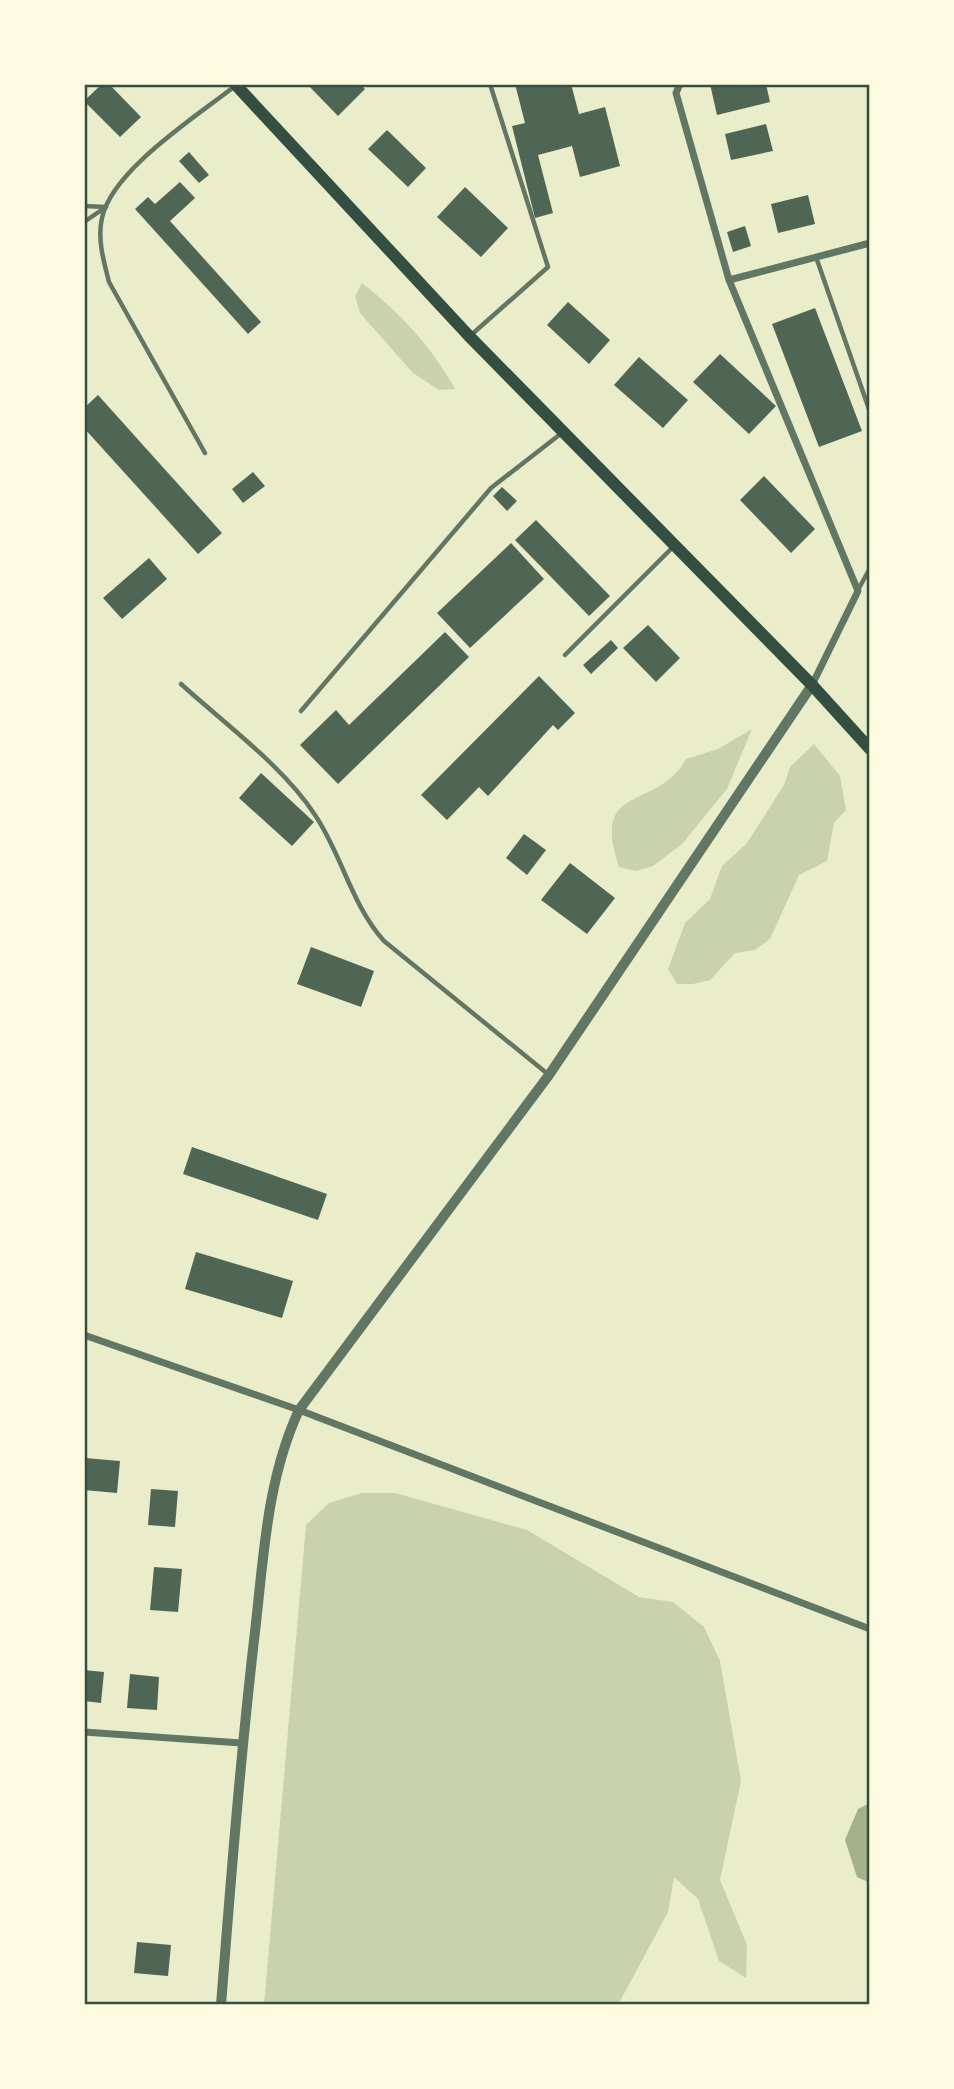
<svg xmlns="http://www.w3.org/2000/svg" width="954" height="2089" font-family="Spectral,serif">
<rect width="100%" height="100%" fill="#e9edc9"/>
<path fill="#cad2ad" d="M362,283C401,314 431,346 455,389L439,390L413,373L360,313L355,296Z
M752,729L727,789L682,844L653,866L636,871L619,867C590,781 657,812 686,759L718,749Z
M814,744L840,776L846,810L834,823L827,861L799,875L770,939L755,950L735,953L710,980L693,984H677L668,969L685,923L710,899L722,866L747,843L784,785L790,767Z
M362,1493H395L527,1530L639,1597L673,1602L704,1627L720,1661L741,1781L720,1880L747,1945L746,1978L719,1961L698,1899L674,1877L668,1912L618,2005H264L306,1525L329,1503Z"/>
<path fill="#a3b18a" d="M870,1803V1883L857,1877L845,1840L858,1809Z"/>
<path fill="#4f6655" d="M102,84H109L141,117L120,137L84,101Z
M307,84H360L365,89L338,116Z
M515,84H571L579,114L605,107L620,166L580,177L572,146L538,155L553,213L535,218L512,126L525,123Z
M710,84H766L770,102L717,115Z
M766,124L773,151L731,160L725,134Z
M387,130L426,168L408,187L368,149Z
M189,152L209,175L199,183L179,161Z
M180,182L195,198L170,221L261,322L248,334L135,209L148,197L155,204Z
M465,187L508,228L481,257L437,217Z
M808,195L815,224L778,233L771,204Z
M745,226L751,246L733,252L727,232Z
M568,302L610,340L589,364L547,325Z
M815,308L862,431L819,447L772,324Z
M720,354L776,406L749,434L693,382Z
M639,357L688,400L663,428L614,385Z
M98,395L222,533L198,554L84,428V408Z
M253,472L265,486L243,503L232,489Z
M764,476L815,529L791,553L740,500Z
M502,487L517,501L507,511L493,496Z
M536,520L610,596L589,616L515,540Z
M511,543L544,579L470,648L437,613Z
M149,558L167,579L122,619L103,598Z
M648,625L680,658L656,682L623,648Z
M445,632L469,657L338,784L300,745L336,710L349,725Z
M611,640L618,648L591,674L583,665Z
M539,676L575,713L558,730L553,725L488,796L479,787L447,820L421,795Z
M261,773L314,822L292,846L239,798Z
M524,834L546,850L527,875L506,858Z
M570,863L615,898L587,934L541,900Z
M311,947L374,971L361,1007L297,984Z
M192,1147L327,1194L318,1220L183,1174Z
M196,1252L293,1281L282,1318L185,1289Z
M85,1458L120,1461L117,1493L84,1490Z
M151,1489L178,1491L175,1527L148,1525Z
M154,1567L182,1569L178,1612L150,1610Z
M84,1670L104,1672L101,1703L84,1701Z
M130,1674L159,1677L157,1710L127,1708Z
M137,1942L171,1945L168,1976L134,1973Z"/>
<g fill="none" stroke-linecap="round" stroke-linejoin="round">
<path stroke="#617663" stroke-width="4.5" d="M84,206L106,207
M84,222L106,207
M816,257L870,412
M470,336L548,267L490,84
M205,453L109,282C104,262 97,239 102,218C112,170 197,116 235,86
M858,590L870,568
M565,655L673,547
M181,684C224,723 283,766 315,815C342,855 351,904 384,941L549,1075
M301,711L491,488L563,432"/>
<path stroke="#617663" stroke-width="7" d="M680,84L676,93L729,280L858,591L812,685
M729,280L870,243
M84,1335L299,1410L870,1629
M84,1732L241,1743"/>
<path stroke="#617663" stroke-width="10" d="M221,2005C231,1877 241,1750 256,1623C264,1550 268,1477 299,1410L549,1075L812,685"/>
<path stroke="#344e41" stroke-width="12" d="M235,84L469,336L812,685L870,749"/>
</g>
<rect width="954" height="2089" fill="none" stroke="#fefae0" stroke-width="172"/>
<rect x="86" y="86" width="782" height="1917" fill="none" stroke="#344e41" stroke-width="2.5"/>
</svg>
